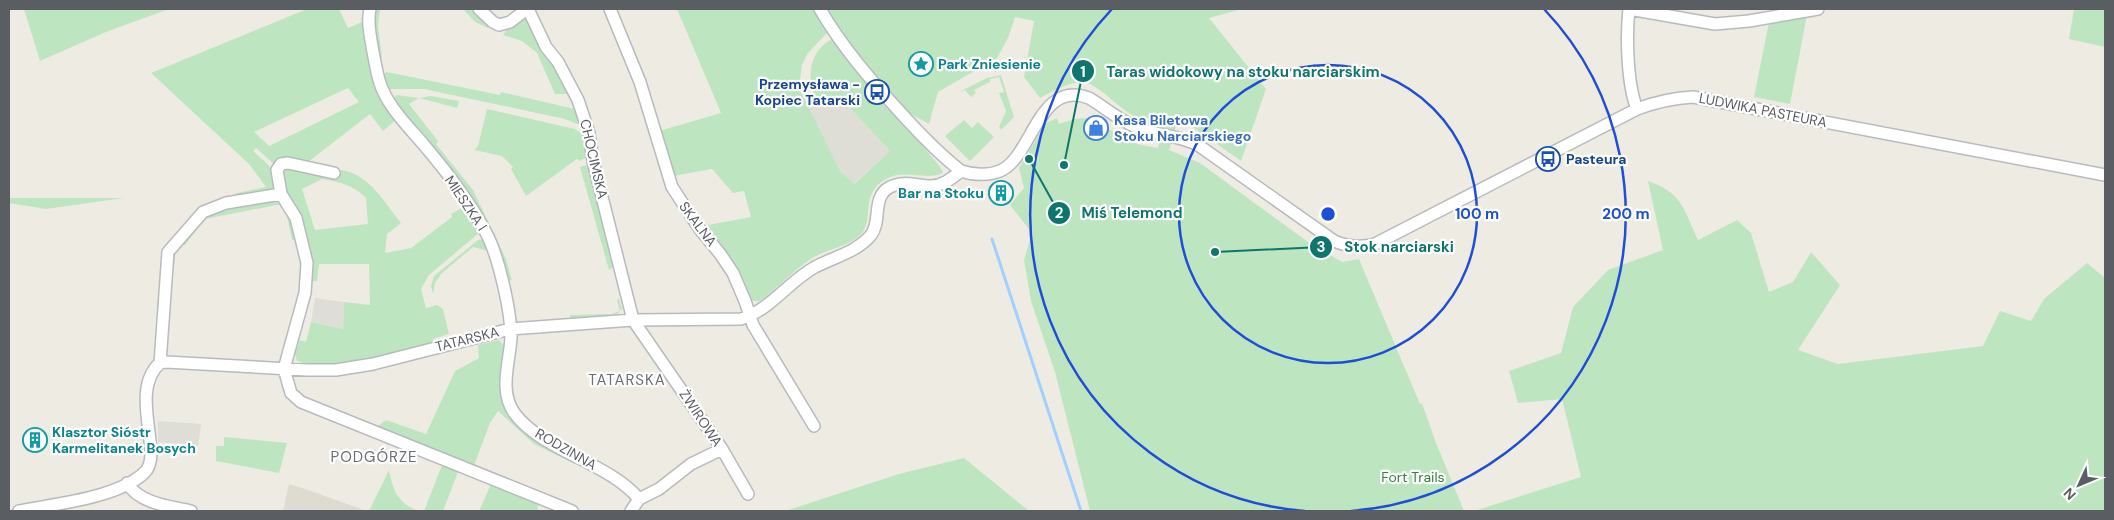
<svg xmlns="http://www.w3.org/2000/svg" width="2114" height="520" font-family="'DM Sans',sans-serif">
<rect width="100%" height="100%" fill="#eeece2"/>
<path fill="#deddd6" d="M839,96L890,151L853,184L840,171L809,108Z
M315,298L344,302L343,329L311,322Z
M158,421L201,424L198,446L158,442Z"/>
<path fill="#dedbd0" d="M289,484L311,491L367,511H283Z"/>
<path fill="#bde6c0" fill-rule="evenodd" d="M24,9H169L106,32L40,61Z
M307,9H339L348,28L362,22L372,77L383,99L398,118L383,131L370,114L308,162L276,166L256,148L253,151C266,163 281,172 274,192L253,196L233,194L266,187L249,164L151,73ZM348,88L359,102L269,146L254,132Z
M374,9H380L378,27L382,57L377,59L373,37Z
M463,9H471L490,23L488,28L475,22Z
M677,9H815L828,32L808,53L802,65L800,80L803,95L840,171L854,184L890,151L839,96L818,104C806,81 807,52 832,39L849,63L878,96L877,98L888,109L890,107L941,168L943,172L941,174C922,180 904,169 886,179C860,193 874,218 862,233C851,246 828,249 814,257C795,269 778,287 760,301H753L749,298L705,228L708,225L751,217L744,191L733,193L712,169L673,176L659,131L721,113Z
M820,9H1242L1209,18L1266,89L1241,161L1191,126L1177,123L1169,150L1200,163L1308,242L1342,262L1359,259L1420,404L1422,403L1436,443L1464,511H1090L1055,372L1031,301L1024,260L1032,233L1010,205L1024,188L1019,168L1046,123L1057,118L1059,124C1094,111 1095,122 1123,138C1133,144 1146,146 1158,148L1164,125C1140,127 1119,105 1101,91C1096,88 1089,82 1083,82C1069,82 1053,91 1040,98L1024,77L1034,21L1015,17L1008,38L997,58L938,92L929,124L891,103Z
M2074,9H2105V47L2069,39Z
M1807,15L1790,104L1754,97L1769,22Z
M526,16L570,94H555L537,53L522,41L503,35L511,24Z
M387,72L500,95L501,92L579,110L582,124L580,125L565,119L424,89H390L386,87L381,76Z
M1001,75L1014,117L1001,130L999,127L1006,111L999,93L1004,92L999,77L990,79V82L974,90L976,93L971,97L965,90L959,92L987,78Z
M397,95L419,98L431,96L459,101L457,108L419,98L409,104L438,141L436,144L473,190L506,259L512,280L508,281L502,259L393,104V98Z
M487,109L575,129L585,136L587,157L580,161L577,159L526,196L511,169L513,167L502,156L474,150L478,146Z
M964,120L972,128L978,122L994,137L970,161L945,136Z
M586,165L589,167L616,265L609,270L580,167Z
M281,167L335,177L342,170C370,175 384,202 401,223L387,234L385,253L411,248L452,217L451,214L465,206L480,231L479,233L429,275L421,289L426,308L437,305L443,309L449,334L433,339V343C399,352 330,375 297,361L295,354L300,340L306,342L311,322L343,329L344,302L370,305L369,264H319L317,281H311L284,189ZM322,179C340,182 353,185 366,198L368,224L315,230L302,189Z
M1648,181C1682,192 1684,210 1698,240L1737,220L1751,233L1769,292L1793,282L1811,252L1840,285L1798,350L1838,364L1983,346L2000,311L2031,321L2044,299L2087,263L2105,278V511H1474L1581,477L1562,399L1518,403L1509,371L1561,353L1573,307L1608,270L1663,250Z
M9,198H124L46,209L9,203Z
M277,198L285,204L298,240H292L286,212L282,204L205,219L185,245H176L174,268L171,267L172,251L176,245L213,210Z
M483,239L488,251L473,247L441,274L435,283L433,294L431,286L434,276L478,240Z
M619,299L622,309L617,314L572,319L570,318V315L611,314L620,311L617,300Z
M499,340L504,346L500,383L502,396L534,437L577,465L534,444L498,411L490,423L473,468L377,427L386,420L426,434L455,371L479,358L478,345Z
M224,437L287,443L279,473L216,461V446H224Z
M964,458L1029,511H785L899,474Z
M442,465L458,472L443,511H424Z
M389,470C393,490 397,503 419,511H369Z
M491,484L539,503L537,511H479Z"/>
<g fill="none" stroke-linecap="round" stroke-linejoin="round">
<path stroke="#a0d0ff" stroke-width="3" d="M992,239L1081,511"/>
<defs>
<path id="minor" d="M370,9C367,21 370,34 372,46C374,57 376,69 379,80C386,105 407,125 424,145C446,171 469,200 485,231C498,253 511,311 511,337C510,362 498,391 515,414C543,451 608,462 639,499
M479,9L493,22L499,25L510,22L527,9
M528,9L546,47L558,62L578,100L589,133L593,161L633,320L722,449L748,494
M610,9L640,82L672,187L699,228L721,255L733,273L745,301L753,325L814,426
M820,9C842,47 870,79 900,112C919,133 939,154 961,171C973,175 990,176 1002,170C1033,154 1039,79 1089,98C1106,108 1121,122 1139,128C1159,136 1179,135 1198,145L1334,241C1348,247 1360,248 1375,244L1637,109C1656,102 1673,98 1693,97L2105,175
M1629,9L1715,24L1749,21L1818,9
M1629,9C1626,36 1627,84 1637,109
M334,173L288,163L281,164L277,170L281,194L296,218L307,263L305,293L284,369L291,393L301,402L572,511
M160,363L168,252L203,212L226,203L281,194
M127,483C140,504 169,506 191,511
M19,511C54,504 119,498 145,472C164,454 128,391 160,363L166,362L307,370H336L373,364L510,329L633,320L741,319C770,310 788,282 815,267C834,257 857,252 871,235C882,221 871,197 890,187C904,180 916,186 931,186C943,186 952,178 961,171
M631,511L639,499L659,489L691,464L722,449"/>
</defs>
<use href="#minor" stroke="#b7babf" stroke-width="14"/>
<use href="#minor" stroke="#fff" stroke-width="11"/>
</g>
<g fill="none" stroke="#1d4ed8" stroke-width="2.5">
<circle cx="1328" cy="214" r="149"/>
<path d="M1305 511A298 298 0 0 1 1112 9M1544 9A298 298 0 0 1 1351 511"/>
</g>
<defs>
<symbol id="sight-ring" viewBox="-11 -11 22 22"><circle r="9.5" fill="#fff" stroke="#0f9aa8" stroke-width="1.5"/><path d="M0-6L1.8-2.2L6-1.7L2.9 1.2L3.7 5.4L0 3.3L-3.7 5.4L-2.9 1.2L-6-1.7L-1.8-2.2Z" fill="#0f9aa8"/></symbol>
<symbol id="bus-ring" viewBox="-11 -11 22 22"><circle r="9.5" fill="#fff" stroke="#1a4fb4" stroke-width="1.5"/><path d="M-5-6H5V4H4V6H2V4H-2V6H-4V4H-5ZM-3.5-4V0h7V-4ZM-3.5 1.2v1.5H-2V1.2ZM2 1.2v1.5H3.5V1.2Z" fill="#1a4fb4"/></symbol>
<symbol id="shop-ring" viewBox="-11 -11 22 22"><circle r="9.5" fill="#fff" stroke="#3f7fe0" stroke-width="1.5"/><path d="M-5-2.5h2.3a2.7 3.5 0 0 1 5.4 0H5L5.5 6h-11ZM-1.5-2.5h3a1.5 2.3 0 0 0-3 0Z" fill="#3f7fe0"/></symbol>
<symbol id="building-ring" viewBox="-11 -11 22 22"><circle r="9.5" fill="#fff" stroke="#0f9aa8" stroke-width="1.5"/><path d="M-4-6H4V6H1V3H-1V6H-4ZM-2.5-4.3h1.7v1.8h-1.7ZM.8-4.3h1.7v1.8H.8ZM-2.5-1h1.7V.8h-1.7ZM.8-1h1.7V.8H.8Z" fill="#0f9aa8"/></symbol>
</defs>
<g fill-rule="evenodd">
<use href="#sight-ring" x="907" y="50" width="28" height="28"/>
<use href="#bus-ring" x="863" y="78" width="28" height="28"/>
<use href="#shop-ring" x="1082" y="114" width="28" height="28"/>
<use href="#bus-ring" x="1534" y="145" width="28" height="28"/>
<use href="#building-ring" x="987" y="179" width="28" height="28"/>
<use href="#building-ring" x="21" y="426" width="28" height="28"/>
</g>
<g text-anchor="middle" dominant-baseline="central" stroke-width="4.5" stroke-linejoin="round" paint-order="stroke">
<g font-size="14" font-weight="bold" fill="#0d838f" stroke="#fff" text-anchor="start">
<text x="938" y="64">Park Zniesienie</text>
<text x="984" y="193" text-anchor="end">Bar na Stoku</text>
<text x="52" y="432">Klasztor Sióstr<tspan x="52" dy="16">Karmelitanek Bosych</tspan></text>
</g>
<g font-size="14" font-weight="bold" fill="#164399" stroke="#fff" text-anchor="end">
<text x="860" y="84">Przemysława -<tspan x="860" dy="16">Kopiec Tatarski</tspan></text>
<text x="1566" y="159" text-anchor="start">Pasteura</text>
</g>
<g font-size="14" fill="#5a5e63" stroke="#fff">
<text transform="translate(1763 110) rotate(11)">LUDWIKA PASTEURA</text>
<text transform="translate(594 159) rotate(77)">CHOCIMSKA</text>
<text transform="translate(466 203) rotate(56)">MIESZKA I</text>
<text transform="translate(698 224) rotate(53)">SKALNA</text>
<text transform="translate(467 339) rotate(-14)">TATARSKA</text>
<text transform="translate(701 418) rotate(56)">ŻWIROWA</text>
<text transform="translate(566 449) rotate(30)">RODZINNA</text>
</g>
<g font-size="14" font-weight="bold" fill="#366cbe" stroke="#fff" text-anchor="start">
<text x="1114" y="120">Kasa Biletowa<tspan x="1114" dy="16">Stoku Narciarskiego</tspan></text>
</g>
<g font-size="14" fill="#32833b" stroke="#fff">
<text x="1413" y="477">Fort Trails</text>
</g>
<g font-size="15" letter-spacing="1" fill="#6b7075" stroke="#fff">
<text x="627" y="380">TATARSKA</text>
<text x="374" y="457">PODGÓRZE</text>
</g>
</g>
<circle cx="1328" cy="214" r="8" fill="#1d4ed8" stroke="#fff" stroke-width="2.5"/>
<g font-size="15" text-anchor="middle" font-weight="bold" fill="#1d4ed8" stroke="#fff" stroke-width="4.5" stroke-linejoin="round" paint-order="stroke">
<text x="1477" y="219">100 m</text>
<text x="1626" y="219">200 m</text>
</g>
<path fill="none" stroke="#0f766e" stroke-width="2" d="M1064 165L1083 71M1029 159L1059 213M1215 252L1321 247"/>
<g fill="#0f766e" stroke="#fff" stroke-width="2">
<circle cx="1064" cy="165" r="5"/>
<circle cx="1029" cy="159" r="5"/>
<circle cx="1215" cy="252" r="5"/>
<circle cx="1083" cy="71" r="12"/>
<circle cx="1059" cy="213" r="12"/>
<circle cx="1321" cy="247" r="12"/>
</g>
<g font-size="15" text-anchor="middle" font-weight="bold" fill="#fff">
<text x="1083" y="77">1</text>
<text x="1059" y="218">2</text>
<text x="1321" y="252">3</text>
</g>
<g font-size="15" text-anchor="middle" font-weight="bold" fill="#0f766e" stroke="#fff" stroke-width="4.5" stroke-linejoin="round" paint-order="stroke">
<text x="1243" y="77">Taras widokowy na stoku narciarskim</text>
<text x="1132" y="218">Miś Telemond</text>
<text x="1399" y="252">Stok narciarski</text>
</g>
<rect width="2114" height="520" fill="none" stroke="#5a5e63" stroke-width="20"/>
<g transform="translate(2079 485) rotate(226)" stroke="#ffffff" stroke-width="4" paint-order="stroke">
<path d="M0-4L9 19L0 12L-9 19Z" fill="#5a5e63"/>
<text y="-8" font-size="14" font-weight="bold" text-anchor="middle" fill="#5a5e63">N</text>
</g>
</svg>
